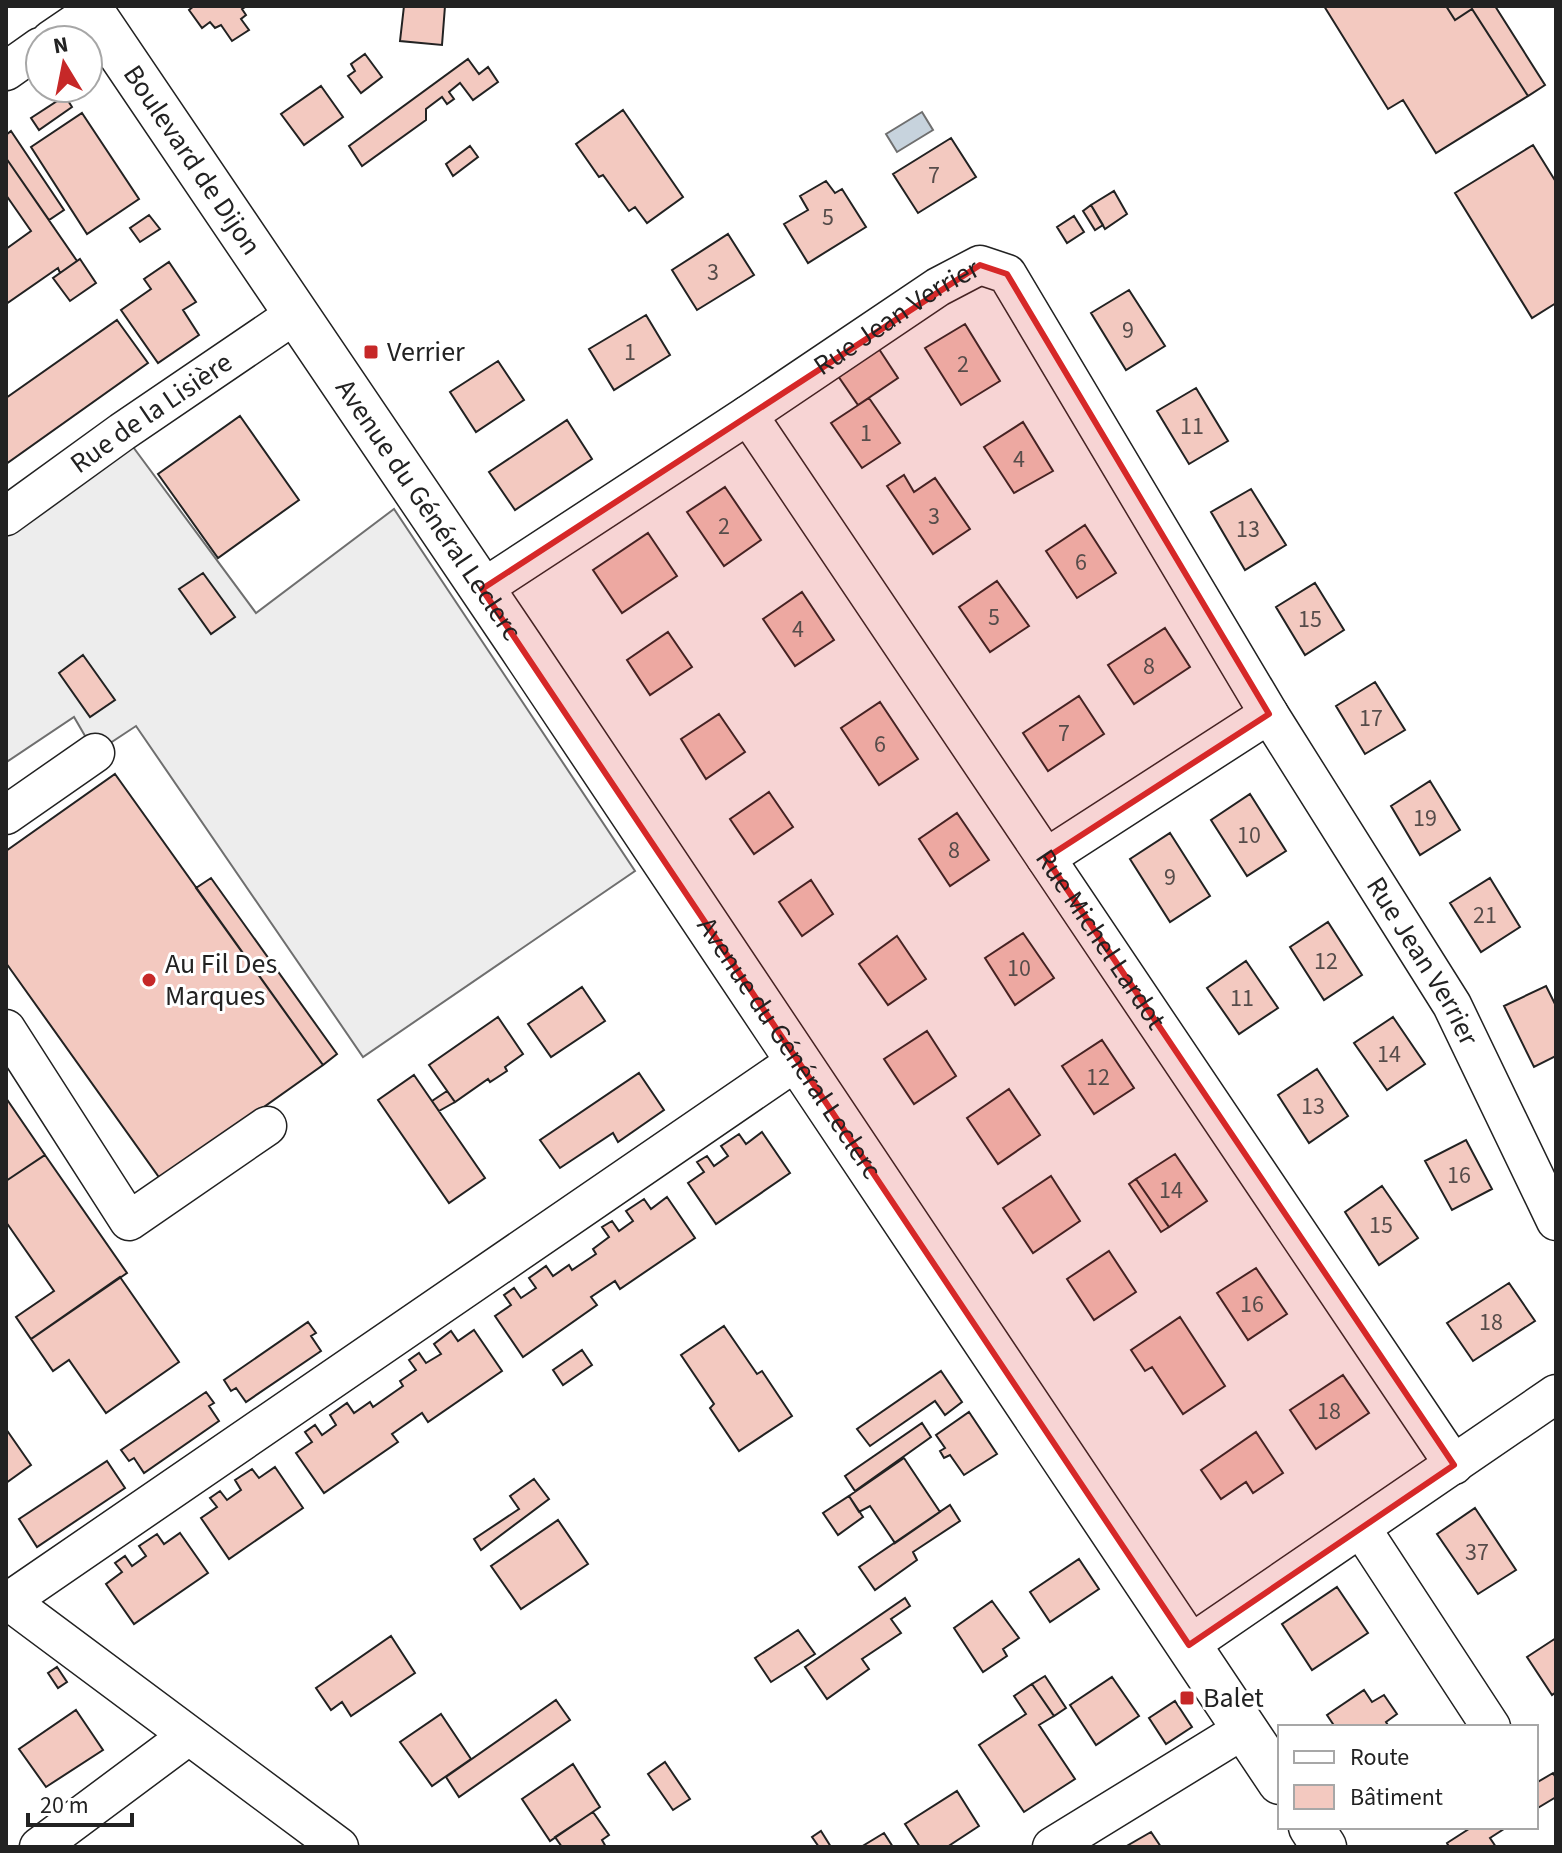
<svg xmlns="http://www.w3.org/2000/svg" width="1562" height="1853" font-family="'Source Sans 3',sans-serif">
<rect width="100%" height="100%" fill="#fff"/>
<path fill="#ededed" stroke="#6f6f6f" stroke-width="2" d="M122,432L256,613L394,509L635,871L363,1057L136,726L95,753L74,717L8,761L6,758V516Z"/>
<path fill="#c7d3dd" stroke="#6f6f6f" stroke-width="2" d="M922,112L933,130L897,152L886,134Z"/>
<path fill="#f3c9c0" stroke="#222" stroke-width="2" d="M194,6H247L242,9L246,15L241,19L249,30L232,41L221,25L215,28L210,22L202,28L189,10Z
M404,6H445L442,45L400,41Z
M1324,6H1446L1455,20L1472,9L1528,96L1436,153L1403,100L1388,109Z
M1446,6H1495L1545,85L1528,96L1472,9L1455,20Z
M365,54L382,77L361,93L348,76L355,71L351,64Z
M468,59L479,74L488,67L498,82L473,100L460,83L449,92L454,99L447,104L442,97L426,109V120L362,166L349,146Z
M321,86L343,117L304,145L281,114Z
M65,96L72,107L39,130L31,118Z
M623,110L683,197L647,223L635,207L629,211L603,175L599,177L576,144Z
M82,113L139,199L87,234L31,147Z
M11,131L64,210L49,220L6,158V135Z
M951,138L976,177L918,213L893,174Z
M1533,145L1556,182V303L1532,318L1455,193Z
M470,146L478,157L453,176L446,164Z
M6,158L77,261L60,273L58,268L6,304V249L31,231L6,195Z
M826,181L835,193L842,189L866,227L808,263L784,224L808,210L800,196Z
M1114,191L1127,214L1105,229L1091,205Z
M1091,205L1103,225L1095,230L1083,211Z
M149,215L160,229L140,242L130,228Z
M1074,216L1084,232L1067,243L1057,227Z
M728,234L754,275L697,310L672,270Z
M80,259L96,283L70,301L53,278Z
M169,262L196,302L183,310L199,335L158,363L121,310L151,289L144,279Z
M1129,290L1165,346L1126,370L1091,313Z
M646,315L670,355L614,390L589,349Z
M117,320L148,363L6,464V398Z
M965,324L1000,381L961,405L925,348Z
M877,346L898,378L858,405L836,373Z
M498,361L524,400L476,432L450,392Z
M1196,388L1228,441L1189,464L1157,411Z
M869,398L900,443L862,468L831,423Z
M240,416L299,500L218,558L158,474Z
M567,420L592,459L515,510L489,472Z
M1023,422L1053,471L1014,493L984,447Z
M904,475L914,492L935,478L970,529L933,554L887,486Z
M725,487L761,540L724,566L687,512Z
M1251,489L1286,545L1245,570L1211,512Z
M1085,525L1116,573L1077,598L1046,551Z
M648,533L677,576L622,613L593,570Z
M203,573L235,617L211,634L179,589Z
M997,581L1029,626L990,652L959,607Z
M1315,583L1344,630L1305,655L1276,607Z
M802,592L834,640L795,666L763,619Z
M1165,628L1190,667L1134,704L1108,665Z
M668,632L692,667L650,695L627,660Z
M83,655L115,700L90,717L59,673Z
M1375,682L1405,730L1365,754L1336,706Z
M1079,696L1104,734L1048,771L1023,733Z
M880,702L918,759L879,785L841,728Z
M719,714L745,752L706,779L681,739Z
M115,774L323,1065L161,1180L6,963V851Z
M1430,781L1460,830L1420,855L1391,806Z
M769,792L793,827L754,854L730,819Z
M1250,794L1286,851L1247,876L1211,820Z
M957,813L989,860L950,886L919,839Z
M1170,833L1210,896L1170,922L1130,859Z
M211,878L337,1054L323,1065L196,888Z
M1490,878L1520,927L1481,952L1450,903Z
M811,880L833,914L802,936L779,902Z
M1328,922L1362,975L1324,1000L1290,947Z
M1023,933L1054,978L1015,1005L985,958Z
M897,936L926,979L888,1005L859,964Z
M1246,961L1278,1008L1239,1034L1207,988Z
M1546,986L1556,1006V1056L1534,1067L1504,1006Z
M582,987L605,1021L551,1057L528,1024Z
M498,1017L523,1054L505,1067L507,1071L490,1082L488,1079L455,1102L429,1065Z
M1393,1017L1425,1064L1387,1090L1354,1043Z
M927,1031L956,1076L914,1104L884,1059Z
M1102,1040L1134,1088L1094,1114L1062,1066Z
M1317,1069L1348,1116L1309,1143L1278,1095Z
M639,1073L664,1110L618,1142L613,1133L560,1168L540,1140Z
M414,1075L485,1178L449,1203L378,1100Z
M1009,1089L1040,1135L998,1164L967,1118Z
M447,1091L455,1102L439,1111L432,1101Z
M6,1098L45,1155L6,1181Z
M762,1132L790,1173L716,1224L688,1183L704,1172L697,1162L707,1156L714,1166L728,1156L721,1146L739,1134L746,1144Z
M1466,1140L1492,1189L1452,1210L1425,1161Z
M1175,1154L1207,1201L1169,1227L1136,1179Z
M45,1155L127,1273L31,1339L16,1317L54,1291L6,1222V1181Z
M1051,1176L1080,1221L1033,1253L1003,1208Z
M1136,1179L1169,1227L1161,1232L1129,1184Z
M1382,1186L1418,1238L1379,1265L1345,1212Z
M667,1197L695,1238L620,1289L615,1281L591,1297L597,1305L523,1357L495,1316L511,1305L504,1295L514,1288L521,1298L536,1288L529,1278L546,1266L553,1276L569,1265L572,1270L596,1254L593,1249L609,1237L602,1227L612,1221L619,1231L633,1221L626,1211L644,1199L651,1209Z
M1109,1251L1136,1292L1094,1320L1067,1279Z
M1256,1268L1287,1314L1248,1340L1217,1293Z
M120,1277L179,1362L106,1413L69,1360L53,1371L31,1339Z
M1509,1283L1535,1321L1473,1361L1447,1323Z
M1180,1317L1225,1386L1183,1414L1152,1367L1145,1371L1131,1350Z
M308,1322L316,1333L311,1336L321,1351L246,1402L236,1388L231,1391L224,1380Z
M724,1326L757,1374L762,1371L792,1416L739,1451L710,1408L714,1404L681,1355Z
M474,1330L502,1371L428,1422L422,1413L392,1434L398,1442L324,1493L296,1453L312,1442L305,1432L315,1425L322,1435L336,1425L330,1415L347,1403L354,1413L370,1402L373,1407L403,1386L400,1381L416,1370L409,1360L419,1353L426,1363L441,1354L434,1344L451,1331L458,1341Z
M582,1350L592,1365L563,1385L553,1370Z
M941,1371L962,1402L945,1415L935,1401L870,1446L857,1429Z
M1343,1375L1369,1413L1316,1449L1290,1410Z
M206,1392L214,1403L209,1406L219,1421L144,1473L134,1458L129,1461L121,1450Z
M969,1412L997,1454L964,1475L950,1455L944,1458L940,1451L945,1448L936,1435Z
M922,1423L931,1437L855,1491L845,1476Z
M6,1429L31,1465L6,1483Z
M1256,1432L1283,1473L1253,1493L1246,1482L1221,1499L1201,1470Z
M904,1458L940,1512L895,1543L870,1506L859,1512L849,1496Z
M107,1461L125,1488L37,1547L19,1519Z
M275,1467L303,1508L229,1559L201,1518L217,1507L210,1498L220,1491L227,1500L241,1490L235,1480L252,1469L259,1478Z
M534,1479L549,1499L481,1550L474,1539L519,1509L510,1496Z
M849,1496L863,1517L838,1535L823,1513Z
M950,1505L960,1521L913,1552L917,1560L875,1590L859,1567Z
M1475,1508L1516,1570L1478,1594L1437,1534Z
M558,1520L588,1564L521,1609L491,1566Z
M180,1533L208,1573L134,1624L106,1584L122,1572L115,1563L125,1556L132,1566L146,1556L139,1546L157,1534L164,1544Z
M1079,1559L1099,1589L1050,1622L1030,1592Z
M1337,1587L1368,1633L1312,1670L1282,1624Z
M905,1598L910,1606L891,1619L901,1633L862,1659L869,1669L827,1699L805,1667Z
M992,1601L1019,1638L1003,1649L1007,1656L983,1672L954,1628Z
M798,1630L815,1654L771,1682L755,1658Z
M391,1636L415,1673L351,1716L342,1702L331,1710L316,1688Z
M1556,1638V1692L1552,1695L1527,1657Z
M57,1667L67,1682L58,1688L48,1673Z
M1045,1676L1066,1708L1054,1716L1032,1684Z
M1112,1677L1139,1716L1096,1745L1070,1705Z
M1032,1684L1054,1716L1039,1725L1075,1779L1024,1812L979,1745L1026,1714L1014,1696Z
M1364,1690L1372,1702L1384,1695L1397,1714L1386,1722L1389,1727H1335L1327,1715Z
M556,1700L570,1720L459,1797L446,1777Z
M1175,1701L1192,1727L1166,1744L1149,1718Z
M76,1710L103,1750L46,1787L19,1749Z
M441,1714L471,1759L432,1786L400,1742Z
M665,1762L690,1799L673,1810L648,1774Z
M573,1764L600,1807L550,1841L522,1799Z
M1553,1773L1556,1778V1797L1536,1809V1783Z
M957,1791L979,1826L947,1847H920L905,1824Z
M593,1812L609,1835L602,1840L606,1847H562L555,1837Z
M1472,1827H1507L1490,1838L1496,1847H1449L1447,1843Z
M821,1831L831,1847H819L812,1837Z
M1151,1832L1161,1847H1125Z
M884,1833L893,1847H861Z"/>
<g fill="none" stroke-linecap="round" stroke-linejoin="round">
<defs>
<g id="minor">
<path d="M51,40L92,12"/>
<path d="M6,71L40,47"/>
<path id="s1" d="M748,415L1454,1465"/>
<path id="s2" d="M6,516L122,432L297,313"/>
<path id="s3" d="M482,589L748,415L938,287L980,265L1007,274L1269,714L1452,1005L1556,1221"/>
<path d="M6,815L95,753"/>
<path d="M1046,858L1269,714"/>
<path d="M6,1029L129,1221L267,1126"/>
<path d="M1361,1528L1491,1727"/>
<path d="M6,1599L339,1847"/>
<path d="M9,1601L798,1060"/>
<path d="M1189,1645L1556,1394"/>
<path d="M39,1847L188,1736"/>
<path d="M1052,1847L1244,1729"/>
</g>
<g id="major">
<path id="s4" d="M88,6L520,645L1280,1782"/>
<path d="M1311,1827L1324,1847"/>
</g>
</defs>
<use href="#minor" stroke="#222" stroke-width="41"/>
<use href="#major" stroke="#222" stroke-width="47"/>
<use href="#minor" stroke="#fff" stroke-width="38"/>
<use href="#major" stroke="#fff" stroke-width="44"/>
</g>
<path fill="#d62828" fill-opacity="0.2" stroke="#d62828" stroke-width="6" stroke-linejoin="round" d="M980,265L1007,274L1269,714L1046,858L1454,1465L1189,1645L482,589Z"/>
<g fill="#c62828" stroke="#fff" stroke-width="3">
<rect x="363" y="344" width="16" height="16" rx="4"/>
<circle cx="149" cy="980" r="8"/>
<rect x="1179" y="1690" width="16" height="16" rx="4"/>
</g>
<g text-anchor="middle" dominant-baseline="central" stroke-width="6" stroke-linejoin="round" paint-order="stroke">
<g font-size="24" fill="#564c4a">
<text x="934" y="175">7</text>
<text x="828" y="217">5</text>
<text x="713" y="272">3</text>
<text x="1128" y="330">9</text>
<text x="630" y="352">1</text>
<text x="963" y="364">2</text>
<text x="1192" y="426">11</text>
<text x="866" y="433">1</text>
<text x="1019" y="459">4</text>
<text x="934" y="516">3</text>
<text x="724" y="526">2</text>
<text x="1248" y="529">13</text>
<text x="1081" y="562">6</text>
<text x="994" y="617">5</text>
<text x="1310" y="619">15</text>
<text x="798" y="629">4</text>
<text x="1149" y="666">8</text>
<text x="1371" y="718">17</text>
<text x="1064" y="733">7</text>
<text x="880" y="744">6</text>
<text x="1425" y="818">19</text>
<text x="1249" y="835">10</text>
<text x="954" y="850">8</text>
<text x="1170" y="877">9</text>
<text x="1485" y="915">21</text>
<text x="1326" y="961">12</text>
<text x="1019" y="968">10</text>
<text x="1242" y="998">11</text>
<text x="1389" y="1054">14</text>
<text x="1098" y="1077">12</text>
<text x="1313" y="1106">13</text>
<text x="1459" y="1175">16</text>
<text x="1171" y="1190">14</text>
<text x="1381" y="1225">15</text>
<text x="1252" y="1304">16</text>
<text x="1491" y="1322">18</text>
<text x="1329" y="1411">18</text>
<text x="1477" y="1552">37</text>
</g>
<g font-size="28" fill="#222" stroke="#fff">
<text stroke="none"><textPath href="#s4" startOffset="186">Boulevard de Dijon</textPath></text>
<text stroke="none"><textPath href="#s3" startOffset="496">Rue Jean Verrier</textPath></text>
<text stroke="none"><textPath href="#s2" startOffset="178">Rue de la Lisière</textPath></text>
<text stroke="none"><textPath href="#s4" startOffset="608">Avenue du Général Leclerc</textPath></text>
<text stroke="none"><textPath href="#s1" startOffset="632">Rue Michel Lardot</textPath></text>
<text stroke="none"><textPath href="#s3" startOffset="1426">Rue Jean Verrier</textPath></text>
<text stroke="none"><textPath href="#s4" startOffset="1256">Avenue du Général Leclerc</textPath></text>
</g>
<g font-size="28" fill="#222" stroke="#fff" text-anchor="start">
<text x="387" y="352">Verrier</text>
<text x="165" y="964">Au Fil Des<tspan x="165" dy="32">Marques</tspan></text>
<text x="1203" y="1698">Balet</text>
</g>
</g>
<rect width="1562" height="1853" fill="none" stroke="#222222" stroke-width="16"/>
<rect x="1278" y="1725" width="260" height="104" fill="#ffffff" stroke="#a7a7a7" stroke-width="2"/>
<rect x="1294" y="1751" width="40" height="12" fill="#ffffff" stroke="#a7a7a7" stroke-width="2"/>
<text x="1350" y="1765" font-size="24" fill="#222222">Route</text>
<rect x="1294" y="1785" width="40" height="24" fill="#f3c9c0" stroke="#a7a7a7" stroke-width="2"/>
<text x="1350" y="1805" font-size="24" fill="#222222">Bâtiment</text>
<g transform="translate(64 64) rotate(350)"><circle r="38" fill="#ffffff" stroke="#a7a7a7" stroke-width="2"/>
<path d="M0-6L14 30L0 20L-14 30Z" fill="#c62828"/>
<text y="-12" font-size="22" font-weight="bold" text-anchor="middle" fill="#222222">N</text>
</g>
<path d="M28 1813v12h104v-12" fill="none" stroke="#222222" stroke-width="4"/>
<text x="40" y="1813" font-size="24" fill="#222222" stroke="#ffffff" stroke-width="6" paint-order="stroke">20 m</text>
</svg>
